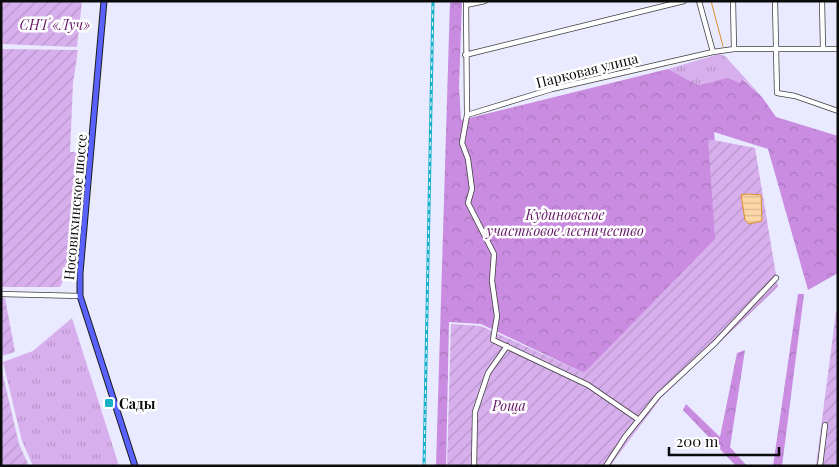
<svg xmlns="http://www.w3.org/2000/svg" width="839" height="467" font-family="'Playfair Display',serif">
<defs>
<pattern id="grass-tufts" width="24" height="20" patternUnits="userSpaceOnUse" patternTransform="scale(1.25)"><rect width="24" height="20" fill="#d8afed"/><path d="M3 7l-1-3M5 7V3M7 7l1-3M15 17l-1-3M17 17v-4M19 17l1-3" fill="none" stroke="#b895ca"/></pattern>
<pattern id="forest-crowns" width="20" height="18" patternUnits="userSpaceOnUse" patternTransform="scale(1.25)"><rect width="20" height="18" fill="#c98ce0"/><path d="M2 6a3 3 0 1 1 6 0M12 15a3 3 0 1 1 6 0" fill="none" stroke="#ab77bf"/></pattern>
<pattern id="garden-furrows" width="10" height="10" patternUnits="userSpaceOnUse" patternTransform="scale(1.25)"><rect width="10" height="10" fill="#d8afed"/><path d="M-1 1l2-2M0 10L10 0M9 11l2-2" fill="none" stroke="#b895ca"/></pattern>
<pattern id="water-rules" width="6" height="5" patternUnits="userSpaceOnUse" patternTransform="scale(1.25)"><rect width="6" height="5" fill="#fdd7a7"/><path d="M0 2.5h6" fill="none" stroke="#d8b78e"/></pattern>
</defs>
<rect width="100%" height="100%" fill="#e9e9ff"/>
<path fill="url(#grass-tufts)" d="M719,54L725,56L762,97L743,79L740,83L714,81L698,85L668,69Z
M72,318L119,466H33L22,441L3,362L33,351Z"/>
<path fill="url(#forest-crowns)" d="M450,1H462L459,87L461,120L668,69L698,85L728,78L740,83L742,79L762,97L776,117L838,136V273L808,290L768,149L714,132L724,240L584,373L481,324L449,322L446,466H436Z
M798,294H804L782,466H773Z
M745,350L730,447L747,466H736L683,410L686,404L720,437L737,353Z"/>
<path fill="url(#garden-furrows)" d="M1,1H82L77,47L1,44Z
M1,49L78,50L73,83L70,152H77L71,265L60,287H1Z
M708,139L755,148L778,287L661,398L610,466H447L451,324L481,326L584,373L715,239Z
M1,297L5,298L15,352L1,356Z
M838,311V466H816L836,312Z
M1,367L19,444L29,466H1Z"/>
<path fill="url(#water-rules)" stroke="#db9027" d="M747,194L761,195L762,221L749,224L745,220L741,195Z"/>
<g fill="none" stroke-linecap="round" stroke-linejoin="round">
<path stroke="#db9027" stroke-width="1" d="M711,1L723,46"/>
<defs>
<path id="minor" d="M466,1L467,115L462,143L468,159L472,189L468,203L494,254L492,281L497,316L493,340L588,385L639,420
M699,1L713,52
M733,1L734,49
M775,1L777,93L795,96L838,111
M822,1L823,49
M466,5L485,1
M465,55L684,1
M467,115L552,89L713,52L734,49H838
M1,294L80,296
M474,466L475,412L488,373L507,346
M606,466L625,437L658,396L715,343L776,278
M820,466L825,425"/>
<path id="major" d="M104,1L80,273V296L135,466"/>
</defs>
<use href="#minor" stroke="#3e3e3e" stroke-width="6"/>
<use href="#major" stroke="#1c1c1c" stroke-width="7"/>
<use href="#minor" stroke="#fff" stroke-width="4.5"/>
<use href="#major" stroke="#5962ff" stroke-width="5"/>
<defs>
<path id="rail" d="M424,466L433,1"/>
</defs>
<use href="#rail" stroke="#16b0c8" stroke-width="3"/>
<use href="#rail" stroke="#fff" stroke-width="1" stroke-dasharray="4" stroke-linecap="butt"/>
</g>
<rect fill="#16b0c8" stroke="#fff" stroke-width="2" x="104" y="398" width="10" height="10" rx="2.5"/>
<g text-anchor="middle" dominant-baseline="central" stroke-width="5" stroke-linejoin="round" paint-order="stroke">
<g font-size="14" font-style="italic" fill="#661668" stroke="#fff">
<text x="55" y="24">СНТ «Луч»</text>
<text x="565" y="214">Кудиновское<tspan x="565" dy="16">участковое лесничество</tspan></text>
<text x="509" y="405">Роща</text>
</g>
<g font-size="14" fill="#0b0b0b" stroke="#fff">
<text transform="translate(587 70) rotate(-14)">Парковая улица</text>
<text transform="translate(75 207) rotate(-85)">Носовихинское шоссе</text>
</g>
<g font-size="14" font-weight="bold" fill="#0b0b0b" stroke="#fff" text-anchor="start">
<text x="119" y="403">Сады</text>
</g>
</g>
<rect width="839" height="467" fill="none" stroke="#0b0b0b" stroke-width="5"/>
<path d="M669 447v8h110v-8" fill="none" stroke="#0b0b0b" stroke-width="2.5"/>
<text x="676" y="447" font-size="15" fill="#0b0b0b" stroke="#ffffff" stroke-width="4" paint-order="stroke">200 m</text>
</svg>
